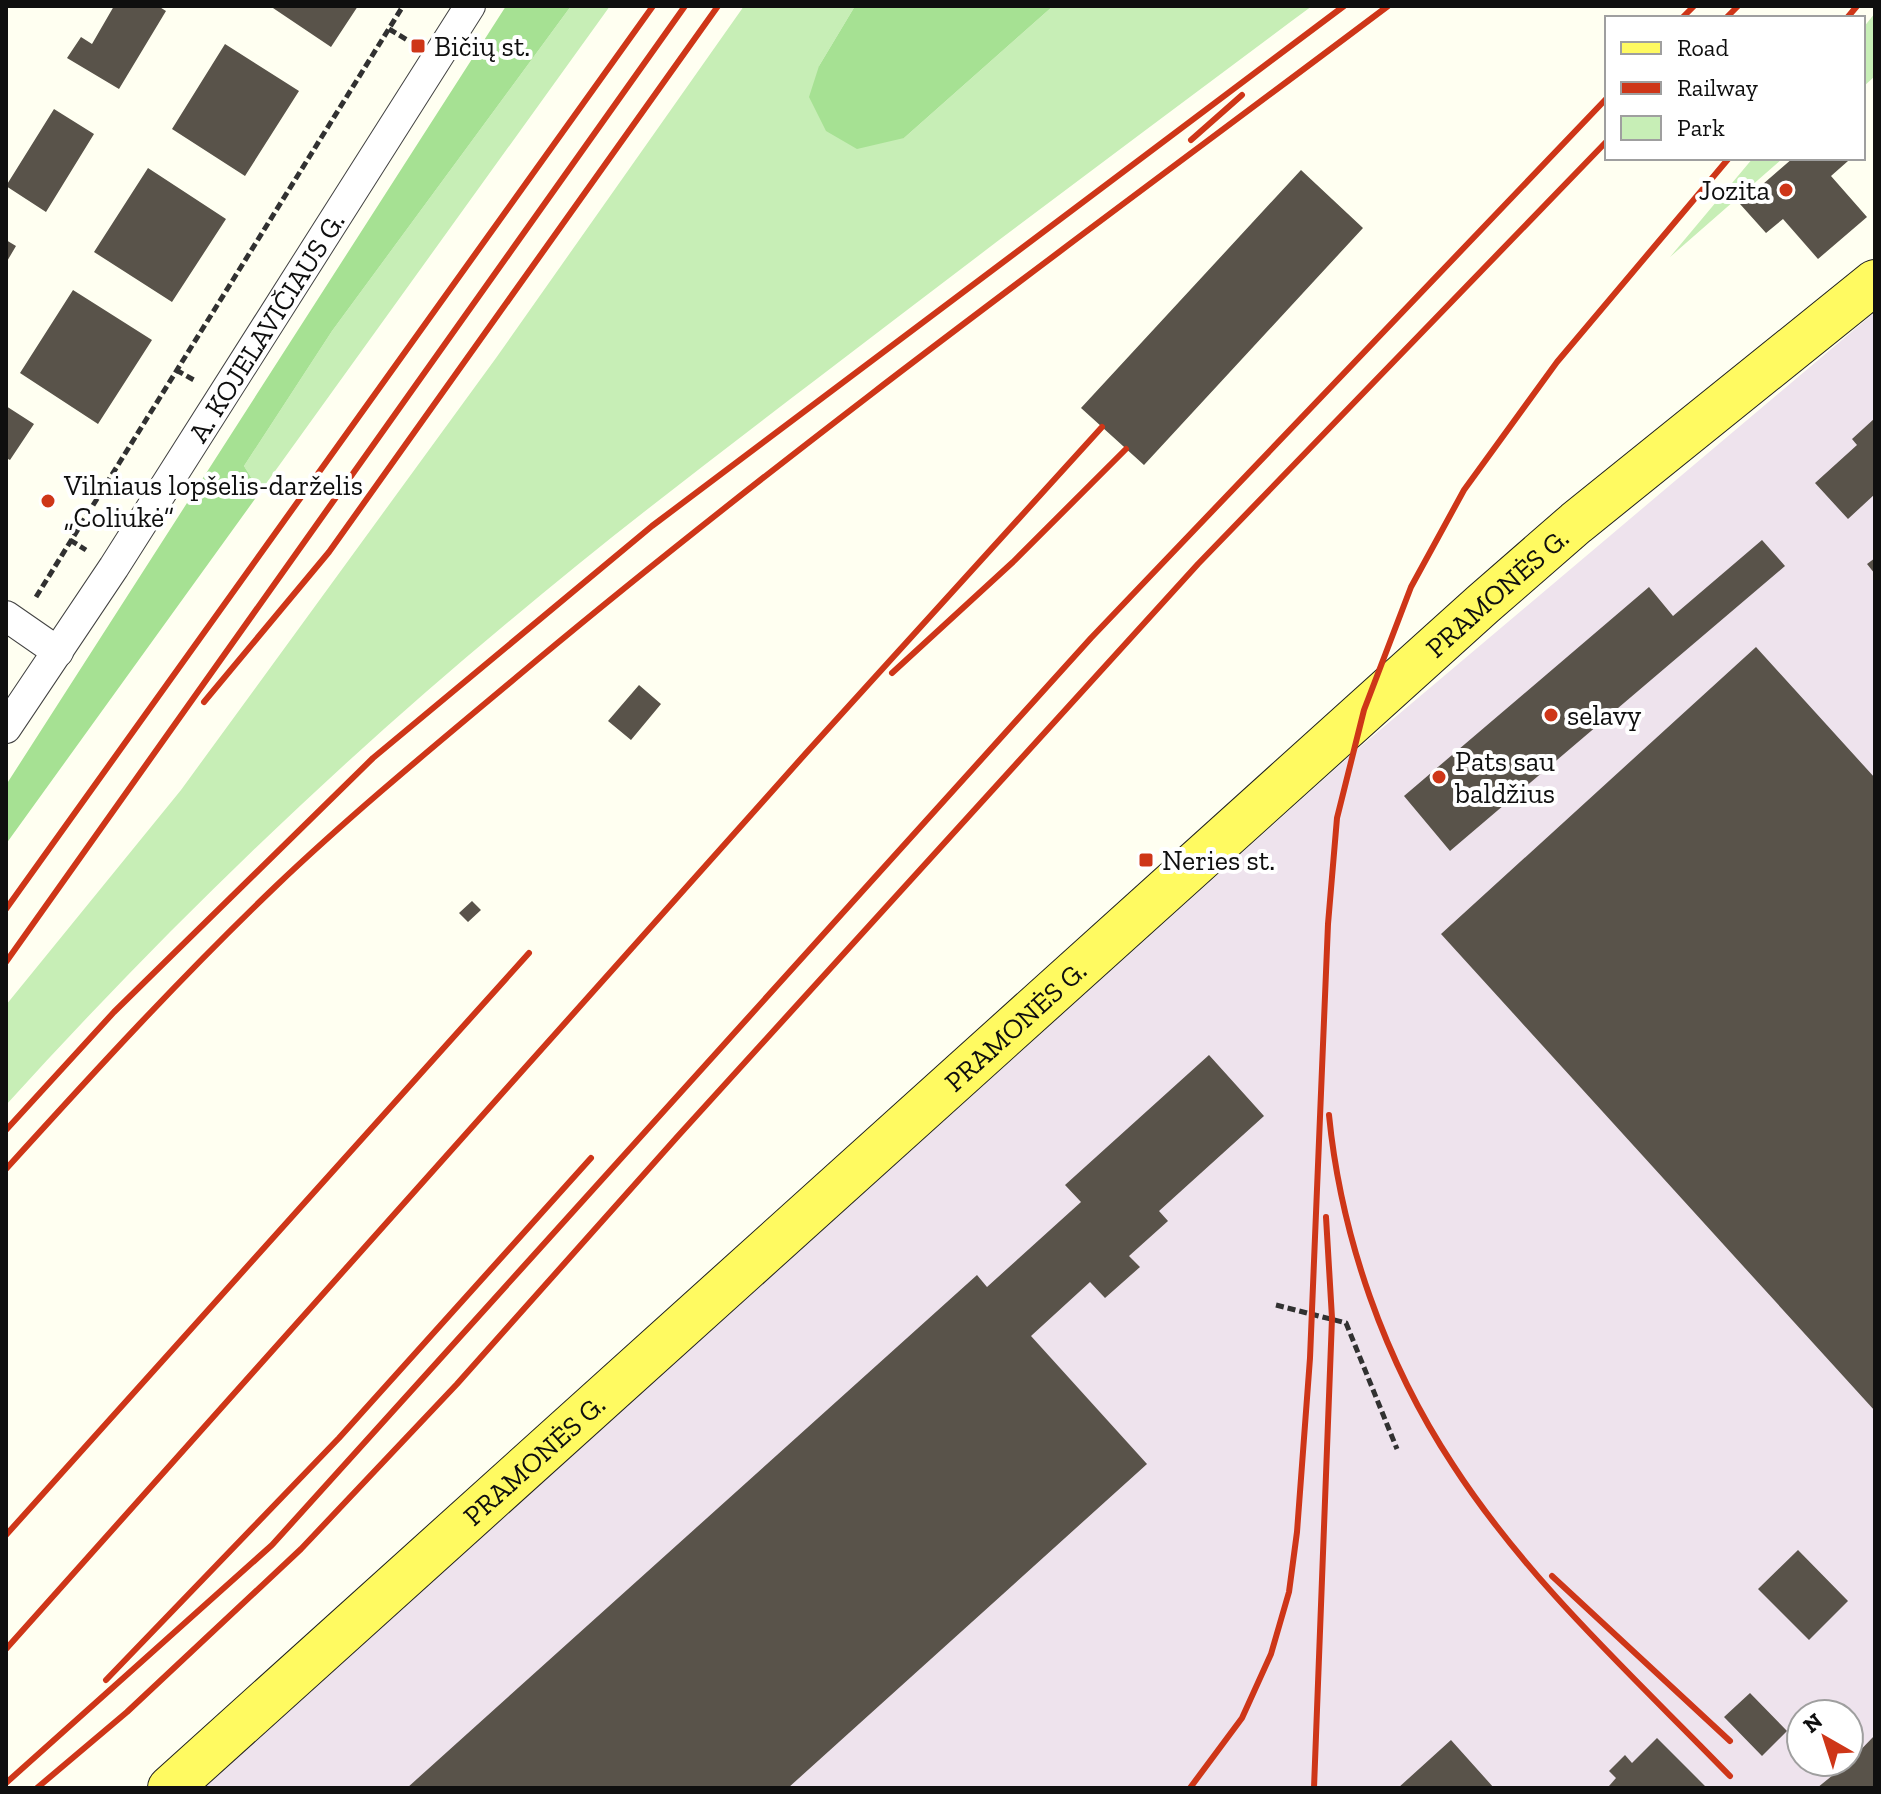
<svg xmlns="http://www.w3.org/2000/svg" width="1881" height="1794" font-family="'Zilla Slab',serif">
<rect width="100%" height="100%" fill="#fffff1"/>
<path fill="#eee3ed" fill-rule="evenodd" d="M1875,312V1788H203L1354,752ZM1801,1714H1849V1762H1801Z"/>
<path fill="#c7eeb6" d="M571,6H610L260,492L244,466L332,331Z
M744,6H855L819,66L904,138L1053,6H1312C1146,129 981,253 818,378C713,458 608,538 507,623C329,771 161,934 6,1105V1005L181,790L496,358Z
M1875,13V76L1863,87V28Z
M1753,158H1783L1670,257Z"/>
<path fill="#a6e193" d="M506,6H571L332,331L244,466L260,492L6,844V785Z
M855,6H1053L904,138L857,149L826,131L809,97L819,66Z"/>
<path fill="#59534a" d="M114,6H158L166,11L119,89L67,58L81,37L92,44Z
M270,6H358L331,47Z
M225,44L299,91L245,176L172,129Z
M54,109L94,134L46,212L6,186Z
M1793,158H1845L1848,161L1831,176L1867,217L1818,259L1783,219L1766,233L1740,204Z
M148,168L226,219L172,302L94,252Z
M1301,170L1363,228L1144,465L1081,408Z
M6,240L16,246L6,263Z
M73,290L152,340L98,424L20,373Z
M6,406L34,424L10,460L6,458Z
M1875,418V494L1848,519L1815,483L1857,445L1852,439Z
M1762,540L1785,566L1450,851L1404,796L1649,587L1673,616Z
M1875,558V574L1867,564Z
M1756,647L1875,778V1411L1441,934Z
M639,685L661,704L631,740L608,721Z
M472,901L481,910L468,922L459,913Z
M1209,1055L1264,1116L1159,1211L1168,1221L1129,1256L1140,1267L1105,1298L1090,1282L1031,1336L1147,1464L788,1788H407L977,1275L987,1287L1081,1202L1065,1185Z
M1798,1550L1848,1601L1809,1640L1758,1589Z
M1750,1693L1787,1731L1762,1756L1724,1717Z
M1875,1735V1788H1817L1849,1762Z
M1657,1738L1707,1788H1611L1609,1786L1616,1778L1609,1771L1625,1755L1632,1763Z
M1451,1740L1494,1788H1398Z"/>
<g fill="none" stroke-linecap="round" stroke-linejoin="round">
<defs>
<g id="minor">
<path d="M6,616L58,652"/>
<path id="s1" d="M6,728L114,567L470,6"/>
</g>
<g id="primary">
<path id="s2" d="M170,1788L1483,604L1576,523L1875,282"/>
</g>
</defs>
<use href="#minor" stroke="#424242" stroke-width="32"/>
<use href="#primary" stroke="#202020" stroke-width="46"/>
<path stroke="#313131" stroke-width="5" stroke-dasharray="8 4" stroke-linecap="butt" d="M389,29L409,41
M176,370L194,380
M70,540L86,550
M36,597L403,6
M1276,1305L1346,1323L1397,1449"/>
<use href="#minor" stroke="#fff" stroke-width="30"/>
<use href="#primary" stroke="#fffa61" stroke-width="44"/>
<path stroke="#ce3618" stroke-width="6" d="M1682,18L1694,6
M1726,18L1738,6
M1847,18L1857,6
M1191,140L1242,95
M892,673L1013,562L1126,449
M204,702L329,552L718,6
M6,909L653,6
M6,962L685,6
M1329,1115C1341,1237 1385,1362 1453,1465C1528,1581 1634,1677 1730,1776
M6,1130L114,1012L373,758L652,526L1344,6
M6,1169C94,1072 182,976 276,886C359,807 449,734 537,660C812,431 1102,221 1388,6
M6,1535L529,953
M1552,1576L1730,1741
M6,1649L807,752L1102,427
M106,1680L339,1438L591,1158
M6,1783L272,1545L1091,638L1607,98
M37,1788L127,1712L301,1549L457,1384L678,1136L1198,564L1607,141
M1190,1788L1242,1718L1271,1654L1289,1592L1297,1532L1310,1358L1328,924L1337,818L1364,710L1411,587L1464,490L1557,362L1729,158
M1314,1788L1332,1318L1326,1217"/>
</g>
<g fill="#ce3618" stroke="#fff" stroke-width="3">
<rect x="410" y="38" width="16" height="16" rx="4"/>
<circle cx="1786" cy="190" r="8"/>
<circle cx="48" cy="501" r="8"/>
<circle cx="1551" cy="715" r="8"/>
<circle cx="1439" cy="777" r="8"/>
<rect x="1138" y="852" width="16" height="16" rx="4"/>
</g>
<g text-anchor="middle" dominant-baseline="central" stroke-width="8" stroke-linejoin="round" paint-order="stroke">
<g font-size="28" fill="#0f0f0f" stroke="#fff" text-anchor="start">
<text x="434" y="46">Bičių st.</text>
<text x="1770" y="190" text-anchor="end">Jozita</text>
<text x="64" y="485">Vilniaus lopšelis-darželis<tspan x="64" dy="32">„Coliukė“</tspan></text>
<text x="1567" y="715">selavy</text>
<text x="1455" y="761">Pats sau<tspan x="1455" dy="32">baldžius</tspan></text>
<text x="1162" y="860">Neries st.</text>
</g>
<g font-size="28" fill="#0f0f0f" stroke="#fff">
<text stroke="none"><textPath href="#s1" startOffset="478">A. KOJELAVIČIAUS G.</textPath></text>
<text stroke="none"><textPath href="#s2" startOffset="1786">PRAMONĖS G.</textPath></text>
<text stroke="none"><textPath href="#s2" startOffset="1138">PRAMONĖS G.</textPath></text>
<text stroke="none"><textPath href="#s2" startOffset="490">PRAMONĖS G.</textPath></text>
</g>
</g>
<rect width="1881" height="1794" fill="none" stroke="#0f0f0f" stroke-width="16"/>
<rect x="1605" y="16" width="260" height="144" fill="#ffffff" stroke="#9f9f9f" stroke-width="2"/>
<rect x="1621" y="42" width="40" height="12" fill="#fffa61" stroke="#9f9f9f" stroke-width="2"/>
<text x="1677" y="56" font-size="24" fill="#0f0f0f">Road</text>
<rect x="1621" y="82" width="40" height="12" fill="#ce3618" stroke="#9f9f9f" stroke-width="2"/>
<text x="1677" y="96" font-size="24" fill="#0f0f0f">Railway</text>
<rect x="1621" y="116" width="40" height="24" fill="#c7eeb6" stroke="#9f9f9f" stroke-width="2"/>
<text x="1677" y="136" font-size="24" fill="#0f0f0f">Park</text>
<g transform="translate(1825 1738) rotate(321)"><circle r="38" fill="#ffffff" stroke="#9f9f9f" stroke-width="2"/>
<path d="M0-6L14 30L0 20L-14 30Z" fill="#ce3618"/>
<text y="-12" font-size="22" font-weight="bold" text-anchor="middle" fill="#0f0f0f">N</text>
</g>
</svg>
